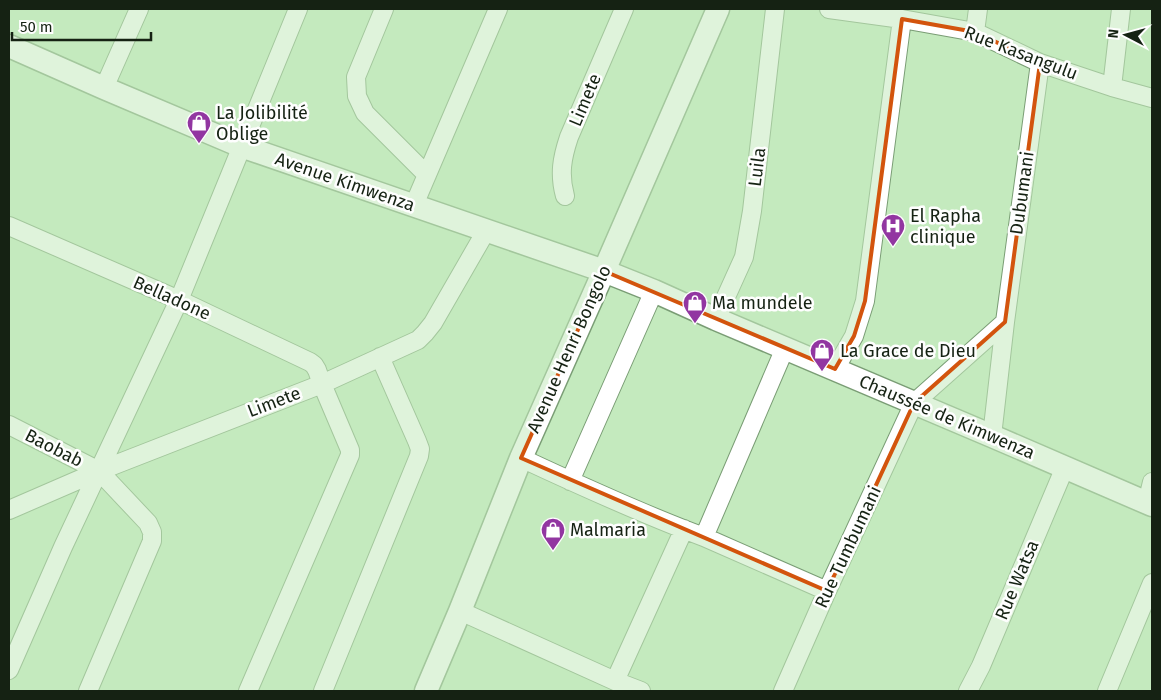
<svg xmlns="http://www.w3.org/2000/svg" width="1161" height="700" font-family="'Fira Sans',sans-serif">
<rect width="100%" height="100%" fill="#c4eabe"/>
<g fill="none" stroke-linecap="round" stroke-linejoin="round">
<defs>
<path id="minor" d="M384,9L356,77L357,96L365,113L427,175
M829,9L902,19L975,32L1040,63L1112,87L1152,98
M975,32L978,9
M1112,87L1121,9
M104,88L139,9
M565,196C559,174 562,158 569,137L624,9
M414,205L498,9
M9,226L179,300L310,362L314,365L317,370L322,384L350,450V455L248,691
M716,319L744,257L752,211L775,9
M835,369L854,336L865,301L902,19
M9,425L99,471L148,523L152,532V541L88,691
M992,436L1005,322L1040,63
M521,458C581,486 642,514 704,537L827,591
M570,481L654,291
M1147,503L1152,482
M9,510L99,471L322,384L418,340L425,333L433,323L486,231
M704,537L785,348
M460,611L615,681L641,691
M9,670L63,547L179,300L298,9
M615,681L684,529
M323,691L419,456L420,449L417,441L380,357
M783,691L827,591L914,403L1005,322
M968,691L981,666L1065,467
M1107,691L1152,583"/>
<path id="tertiary" d="M9,46L104,88L241,146L604,271L654,291L716,319L992,436L1152,505
M426,691L460,611L521,458L604,271L718,9"/>
</defs>
<use href="#minor" stroke="#7a9d75" stroke-width="20"/>
<use href="#tertiary" stroke="#7a9d75" stroke-width="25"/>
<use href="#minor" stroke="#fff" stroke-width="18"/>
<use href="#tertiary" stroke="#fff" stroke-width="22"/>
</g>
<path d="M0 0H1161V700H0ZM902,19L975,32L1040,63L1005,322L914,403L827,591L521,458L604,271L835,369L854,336L865,301Z" fill="#c4eabe" fill-opacity=".55" fill-rule="evenodd"/>
<path fill="none" stroke="#d3540d" stroke-width="4" stroke-linejoin="round" d="M902,19L975,32L1040,63L1005,322L914,403L827,591L521,458L604,271L835,369L854,336L865,301Z"/>
<defs>
<symbol id="shop-pin" viewBox="-11 -11 22 30"><path d="M0 17L-7.5 6A9.5 9.5 0 1 1 7.5 6Z" fill="#9236a1" stroke="#fefefe"/><path d="M-5-2.5h2.3a2.7 3.5 0 0 1 5.4 0H5L5.5 6h-11ZM-1.5-2.5h3a1.5 2.3 0 0 0-3 0Z" fill="#fff"/></symbol>
<symbol id="hospital-pin" viewBox="-11 -11 22 30"><path d="M0 17L-7.5 6A9.5 9.5 0 1 1 7.5 6Z" fill="#9236a1" stroke="#fefefe"/><path d="M-5-5h3v3.5h4V-5h3V5h-3V1.5h-4V5h-3Z" fill="#fff"/></symbol>
</defs>
<g fill-rule="evenodd">
<use href="#shop-pin" x="185" y="109" width="28" height="38"/>
<use href="#hospital-pin" x="879" y="212" width="28" height="38"/>
<use href="#shop-pin" x="681" y="289" width="28" height="38"/>
<use href="#shop-pin" x="808" y="337" width="28" height="38"/>
<use href="#shop-pin" x="539" y="516" width="28" height="38"/>
</g>
<g text-anchor="middle" dominant-baseline="central" stroke-width="5" stroke-linejoin="round" paint-order="stroke">
<g font-size="18" fill="#152213" stroke="#fefefe">
<text transform="translate(1021 53) rotate(21)">Rue Kasangulu</text>
<text transform="translate(585 100) rotate(-67)">Limete</text>
<text transform="translate(757 167) rotate(-83)">Luila</text>
<text transform="translate(345 182) rotate(19)">Avenue Kimwenza</text>
<text transform="translate(1022 193) rotate(-82)">Dubumani</text>
<text transform="translate(172 298) rotate(24)">Belladone</text>
<text transform="translate(569 349) rotate(-66)">Avenue Henri Bongolo</text>
<text transform="translate(274 402) rotate(-21)">Limete</text>
<text transform="translate(947 417) rotate(23)">Chaussée de Kimwenza</text>
<text transform="translate(54 448) rotate(27)">Baobab</text>
<text transform="translate(848 547) rotate(-65)">Rue Tumbumani</text>
<text transform="translate(1017 580) rotate(-67)">Rue Watsa</text>
</g>
<g font-size="18" fill="#152213" stroke="#fefefe" text-anchor="start">
<text x="216" y="113">La Jolibilité<tspan x="216" dy="21">Oblige</tspan></text>
<text x="910" y="216">El Rapha<tspan x="910" dy="21">clinique</tspan></text>
<text x="712" y="303">Ma mundele</text>
<text x="840" y="351">La Grace de Dieu</text>
<text x="570" y="530">Malmaria</text>
</g>
</g>
<rect width="1161" height="700" fill="none" stroke="#152213" stroke-width="20"/>
<g transform="translate(1126 35) rotate(276)" stroke="#fefefe" stroke-width="4" paint-order="stroke">
<path d="M0-4L9 19L0 12L-9 19Z" fill="#152213"/>
<text y="-8" font-size="14" font-weight="bold" text-anchor="middle" fill="#152213">N</text>
</g>
<path d="M12 32v8h139v-8" fill="none" stroke="#152213" stroke-width="2.5"/>
<text x="20" y="32" font-size="15" fill="#152213" stroke="#fefefe" stroke-width="4" paint-order="stroke">50 m</text>
</svg>
